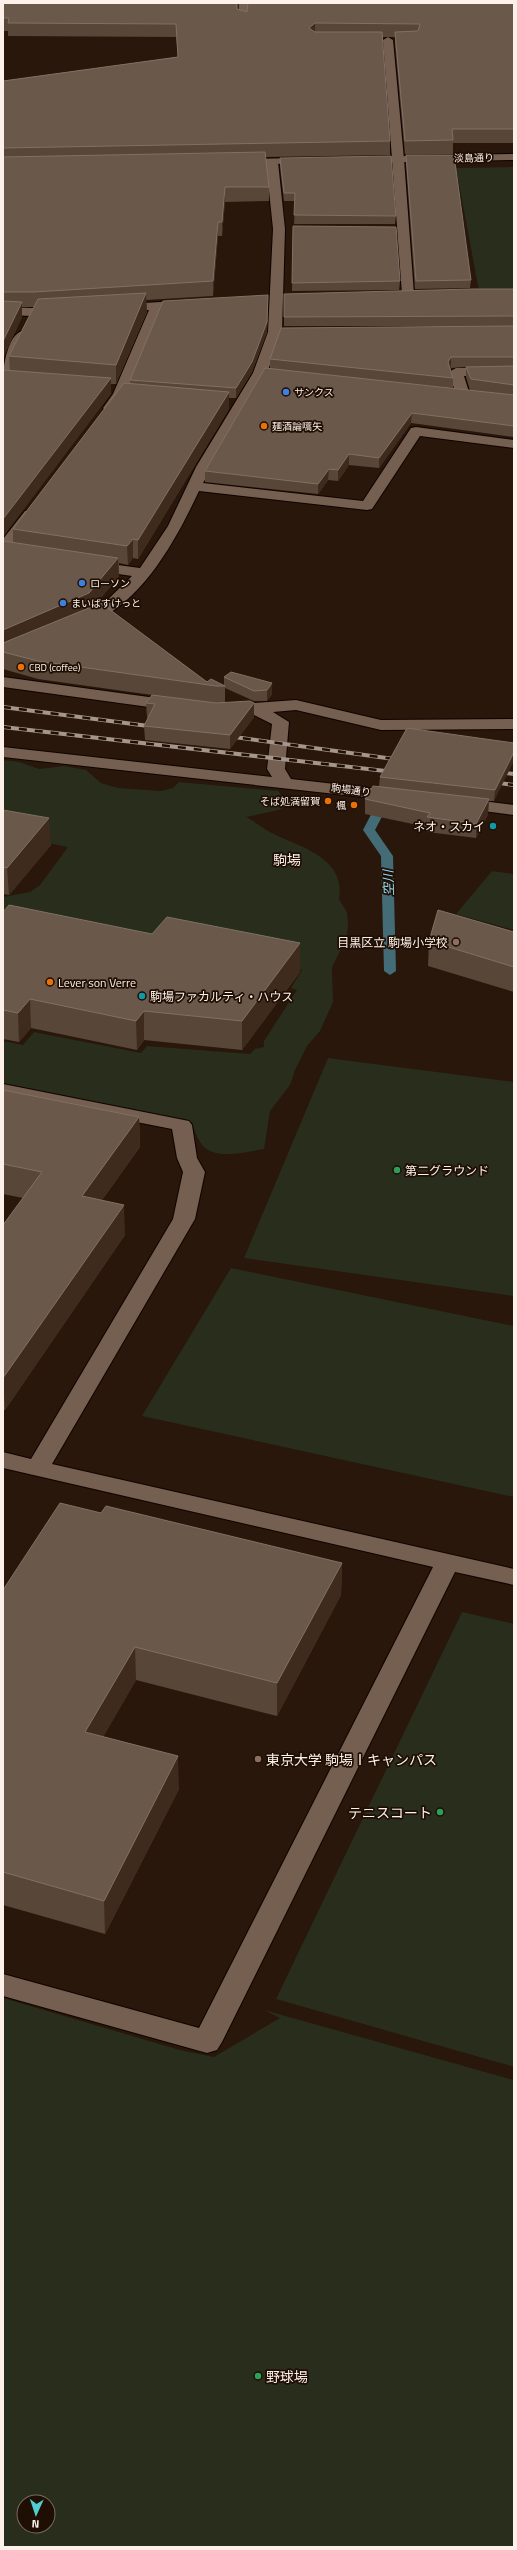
<svg xmlns="http://www.w3.org/2000/svg" width="517" height="2550" font-family="'Titillium Web','Noto Sans JP',sans-serif">
<rect width="100%" height="100%" fill="#28170a"/>
<path fill="#282d1c" fill-rule="evenodd" d="M514,167V290L479,291L456,168Z
M3,760L19,762L39,769L64,766L86,770L101,783L118,788L161,791L173,788L179,782L278,791L289,804L279,810L246,817C256,822 265,830 276,835C303,848 346,859 339,899L347,912L348,924L347,937L332,967L333,1002L320,1031L307,1046L295,1070L290,1085L270,1111L264,1149C246,1152 211,1162 200,1142C196,1136 194,1128 192,1122L3,1085V1041L23,1045L34,1032L141,1053L147,1046L250,1054L255,1049L264,1047V1041L297,990L291,988L302,970L165,943L3,942V897L30,892L40,885L68,847L3,834Z
M492,871L514,874V930L456,914Z
M328,1058L514,1082V1296L244,1258Z
M231,1268L514,1326V1497L142,1416Z
M462,1612L514,1624V2067L276,1999Z
M3,1998L180,2050L214,2057L280,2018L264,2010L514,2080V2547H3ZM24,2502H48V2526H24Z"/>
<g fill="none" stroke-linecap="round" stroke-linejoin="round">
<path fill="#436c77" fill-rule="evenodd" d="M383,800L389,803L375,830L393,856L396,971L390,975L384,971L381,856L363,830L377,803Z"/>
<defs>
<path id="lane" d="M239,3H249L247,23L238,21Z
M388,37L393,40L404,159L398,162L392,159L383,40Z
M3,307L33,308L39,312L33,316L3,315Z
M3,1084L189,1121L192,1125L197,1158L205,1172L195,1219L52,1464L514,1569V1585L455,1572L222,2042L217,2050L207,2053L3,1996V1974L199,2028L433,1567L3,1468V1452L31,1459L173,1219L183,1172L177,1158L172,1129L3,1096Z"/>
<path id="street" d="M398,156L404,159L414,294L408,298L402,294L392,159Z
M272,159L278,162L285,229L282,332L267,373L203,483L363,501L411,428L416,427L514,440V448L420,436L372,509L367,510L199,491C178,536 144,600 96,620C89,624 83,626 75,624L73,621L75,618L99,608L132,576L84,569L81,566L84,563L89,561L140,568L168,526L196,467L253,373L268,332L273,229L266,162Z
M191,300L196,301L197,304L196,307L162,309L127,395L115,411H105L103,408L113,394L149,310L118,312L112,308L113,305Z
M22,331L29,335L10,375L3,379C3,366 8,335 22,331Z
M514,367V375L464,376L470,395L463,399L456,395L449,372L456,368Z
M30,510L37,514L8,552L3,554V539L25,511Z
M3,677L178,701L186,706L178,711L3,687Z
M296,700L381,720L514,719V729L381,730L296,710L273,712L289,722L285,769L291,779L405,792L408,796L405,800L399,801L3,757V747L272,777L267,769L272,724L250,713L224,715L216,710L224,705Z
M459,798L514,805V815L453,807L450,803L453,799Z"/>
<path id="secondary" d="M514,154V160L361,163L355,160L361,157Z
M309,158L315,161L313,163L235,165L229,162L235,159Z"/>
</defs>
<use href="#lane" stroke="#100300" stroke-width="2"/>
<use href="#street" stroke="#100300" stroke-width="2"/>
<use href="#secondary" stroke="#100300" stroke-width="2"/>
<use href="#lane" fill="#745f51" fill-rule="evenodd"/>
<use href="#street" fill="#745f51" fill-rule="evenodd"/>
<use href="#secondary" fill="#745f51" fill-rule="evenodd"/>
<defs>
<path id="rail" d="M3,707L156,727
M3,727L394,772
M227,736L401,760
M497,772L514,774
M492,782L514,785"/>
</defs>
<use href="#rail" stroke="#a5968c" stroke-width="4"/>
<use href="#rail" stroke="#1e0e03" stroke-width="2.5" stroke-dasharray="8" stroke-linecap="butt"/>
</g>
<path fill="#584638" d="M3,3L238,10L247,12L514,3V143H453V154H405L395,44V37H382L390,141V155L265,157L269,187V201L225,202L222,236H218L213,296L146,300L147,312L116,384H111V394L10,371L9,356L34,307H22V317L3,358V81L178,57L176,37L8,36V31H3Z
M406,155L471,280L470,288L415,289L406,163Z
M280,158L396,216L395,224H294L295,201H284L280,166Z
M293,226L400,281L399,290L292,291Z
M514,289V395L470,390L466,377V367L451,368L450,369L453,378V388L270,369V359L442,326H284V317Z
M268,304L267,332L252,372L236,398H229V409L138,559L133,558L128,565L119,563V576L94,606L207,682L224,685V677L272,683V694L267,701H254L225,688V703H254V717L230,749L145,740L144,726L148,718L147,717L146,703L152,695L38,679L3,669V541L13,543V529L130,384V380Z
M265,368L514,395V437L411,423L379,468L349,465L338,481L328,480L318,494L205,482V471Z
M514,743L494,801H489L488,814L476,838L427,832V827L365,814V799L379,786L380,777Z
M3,810L51,845L9,895L3,894Z
M3,912L300,972L242,1050L144,1040L137,1050L31,1028L19,1042L3,1039Z
M514,932V992L428,966L429,941Z
M3,1090L139,1117L140,1147L102,1200L125,1235L5,1410L3,1409V1225L23,1198L3,1194Z
M101,1513L342,1563L341,1595L277,1716L136,1680L103,1737L179,1789L105,1934L3,1905V1590Z"/>
<path fill="#3e2b1e" d="M237,3H239L237,22Z
M315,23V36L309,28Z
M225,187V202L222,236V222Z
M218,222V236L213,296V281Z
M146,293L147,312L116,384V365Z
M268,295L267,332L252,372L236,398V388Z
M22,302V317L3,358V341Z
M451,357V368L448,372V362Z
M111,378V394L3,537V519Z
M229,392V409L138,559V540Z
M412,413L411,423L379,468V458Z
M349,454V465L338,481V470Z
M329,469L328,480L318,494V484Z
M133,539V558L128,565L127,546Z
M118,558L119,576L90,610L3,648V630Z
M272,683V694L267,701V690Z
M254,703V717L230,749V735Z
M514,752V761L494,801L495,790Z
M489,799L488,814L476,838V824Z
M49,818L51,845L9,895L7,868Z
M300,943V972L242,1050V1021Z
M30,999L31,1028L19,1042L18,1013Z
M144,1011V1040L137,1050L136,1021Z
M139,1117L140,1147L83,1226L82,1196Z
M124,1205L125,1235L5,1410L3,1378Z
M342,1563L341,1595L277,1716V1683Z
M135,1647L136,1680L87,1765L85,1732Z
M178,1756L179,1789L105,1934L104,1901Z"/>
<path fill="#6a584b" stroke="#817064" d="M3,3H237V9L247,12L248,3H514V129H452L453,140L405,141L395,32L418,31L420,24L315,23L309,28L315,32H382L390,141L3,148V81L178,57L176,24L8,23L9,18H3Z
M265,152L269,187H225L222,222H218L213,281L34,292H3V157Z
M406,155H454L471,280L416,281Z
M391,156L396,216L294,215L295,193H284L280,158Z
M293,226L396,227L400,281L292,283Z
M472,289H514V316L284,317V294Z
M146,293L116,365L9,356L38,299Z
M268,295L267,322L252,362L236,388L130,380L163,301Z
M3,301L22,302L3,341Z
M514,326V357H451L448,362L453,378L270,359L281,328Z
M514,366V385L471,379L466,367Z
M265,368L514,395V426L412,413L379,458L349,454L338,470L329,469L318,484L205,471Z
M3,370L111,378L3,519Z
M124,383L229,392L138,540L133,539L127,546L13,529Z
M3,541L118,558L89,593L3,630Z
M101,603L207,682L211,679L225,686H216L38,661L3,652V643Z
M231,672L272,683L267,690L254,691L224,677Z
M152,695L216,703L250,701L254,703L230,735L144,726L155,704L146,703Z
M407,728L514,743V752L495,790L380,777Z
M373,786L489,799L476,824L427,817L430,813L365,799Z
M3,810L49,818L7,868L3,867Z
M9,905L152,934L167,917L300,943L242,1021L144,1011L136,1021L30,999L18,1013L3,1010V912Z
M438,910L514,932V967L429,941Z
M3,1090L139,1117L82,1196L124,1205L3,1378V1225L42,1172L3,1164Z
M60,1503L101,1513L106,1506L342,1563L277,1683L135,1647L85,1732L178,1756L104,1901L3,1872V1590Z"/>
<g fill="#3f7fe0" stroke="#1e0e03" stroke-width="1.5">
<circle cx="286" cy="392" r="4"/>
<circle cx="82" cy="583" r="4"/>
<circle cx="63" cy="603" r="4"/>
</g>
<g fill="#e8710a" stroke="#1e0e03" stroke-width="1.5">
<circle cx="264" cy="426" r="4"/>
<circle cx="21" cy="667" r="4"/>
<circle cx="328" cy="801" r="4"/>
<circle cx="354" cy="805" r="4"/>
<circle cx="50" cy="982" r="4"/>
</g>
<g fill="#0f9aa8" stroke="#1e0e03" stroke-width="1.5">
<circle cx="493" cy="826" r="4"/>
<circle cx="142" cy="996" r="4"/>
</g>
<g fill="#8d6e63" stroke="#1e0e03" stroke-width="1.5">
<circle cx="456" cy="942" r="4"/>
<circle cx="258" cy="1759" r="4"/>
</g>
<g fill="#2e9e5b" stroke="#1e0e03" stroke-width="1.5">
<circle cx="397" cy="1170" r="4"/>
<circle cx="440" cy="1812" r="4"/>
<circle cx="258" cy="2376" r="4"/>
</g>
<g text-anchor="middle" dominant-baseline="central" stroke-width="3.5" stroke-linejoin="round" paint-order="stroke">
<g font-size="10" fill="#fef1e9" stroke="#1e0e03">
<text transform="translate(474 158) rotate(-1)">淡島通り</text>
<text transform="translate(351 790) rotate(7)">駒場通り</text>
</g>
<g font-size="10" fill="#fef1e9" stroke="#1e0e03" text-anchor="start">
<text x="294" y="392">サンクス</text>
<text x="272" y="426">麺酒論嚆矢</text>
<text x="90" y="583">ローソン</text>
<text x="71" y="603">まいばすけっと</text>
<text x="29" y="667">CBD (coffee)</text>
<text x="320" y="801" text-anchor="end">そば処満留賀</text>
<text x="346" y="805" text-anchor="end">楓</text>
</g>
<g font-size="12" fill="#fef1e9" stroke="#1e0e03" text-anchor="start">
<text x="485" y="826" text-anchor="end">ネオ・スカイ</text>
<text x="448" y="942" text-anchor="end">目黒区立 駒場小学校</text>
<text x="58" y="982">Lever son Verre</text>
<text x="150" y="996">駒場ファカルティ・ハウス</text>
<text x="405" y="1170">第二グラウンド</text>
</g>
<g font-size="13" font-style="italic" fill="#93def3" stroke="#1e0e03">
<text transform="translate(388 883) rotate(-92)">空川</text>
</g>
<g font-size="14" fill="#fef1e9" stroke="#1e0e03">
<text x="287" y="859">駒場</text>
</g>
<g font-size="14" fill="#fef1e9" stroke="#1e0e03" text-anchor="start">
<text x="266" y="1759">東京大学 駒場Ⅰキャンパス</text>
<text x="432" y="1812" text-anchor="end">テニスコート</text>
<text x="266" y="2376">野球場</text>
</g>
</g>
<rect width="517" height="2550" fill="none" stroke="#fef1e9" stroke-width="8"/>
<g transform="translate(36 2514) rotate(183)"><circle r="19" fill="#1e0e03" stroke="#78695f"/>
<path d="M0-3L7 15L0 10L-7 15Z" fill="#52cdcf"/>
<text y="-6" font-size="11" font-weight="bold" text-anchor="middle" fill="#fef1e9">N</text>
</g>
</svg>
